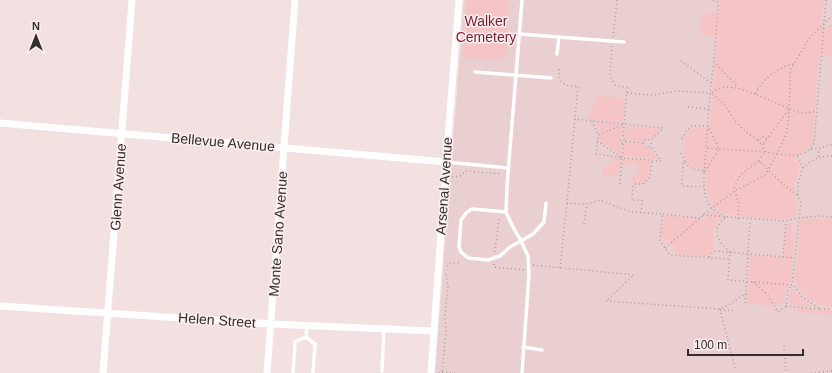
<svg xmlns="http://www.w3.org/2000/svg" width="832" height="373" font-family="Arial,sans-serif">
<rect width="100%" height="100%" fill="#f3e0e1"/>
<path fill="#e9cfd0" d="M464,0H832V373H435Z"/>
<path fill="#f5c4c6" d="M466,0H509L506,58L503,60L463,58Z
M716,0H824L821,28H825L832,24V57L819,56L812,143L807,150L795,157C806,166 795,176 794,187C794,191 796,196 797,200C797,205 796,211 796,217C783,221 772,219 759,218C724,215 703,214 706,172C701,168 694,169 689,165C680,158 685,152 685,144C685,138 685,131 692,128C698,126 703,129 710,125L717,36L700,34L701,18L713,12L719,14V3Z
M597,96L626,98L623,123L587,119Z
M594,122L621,125L599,134Z
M623,126L622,137L619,140L621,145V156L599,141V135Z
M626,126L661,129L651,139L646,138L643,142L627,140L624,137Z
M628,142L643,143L645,148H650L658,159L623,156L624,145Z
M613,157L621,158L619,177L601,175L602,168C607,166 612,163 613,157Z
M623,159L651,161L650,173L643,183H634L631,185L632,176C639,176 640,170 636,165C631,163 627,166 622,165Z
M713,210L723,217L717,222L716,228L713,229L712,232L714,239L713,247L716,250L707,256L675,254C675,246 670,240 661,238L663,215L695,218L703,221L706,218L705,217Z
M814,218L832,219V307C815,306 800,296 795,280L800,222L802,219Z
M795,222L792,226L793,230L795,231L791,279C787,287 786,297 781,304H771L772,306H763V304H746L750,255L783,258L787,224Z
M791,289H794L800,298L813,307L808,305L807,306L791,305L789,298Z
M798,308L832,311V315L795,312Z"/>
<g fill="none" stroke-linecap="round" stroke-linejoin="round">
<path stroke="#ab9c9d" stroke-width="1.5" stroke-dasharray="1 3" stroke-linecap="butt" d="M713,0L717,2L718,4L714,62L736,85L737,88
M826,0C822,48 818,96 814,143C806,158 792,155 777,154L786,135L788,124L790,90V77L791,69L810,37L832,16
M613,37L617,0
M612,46L610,76L615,85L627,88L623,138L626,141L623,144L620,141L623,138
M681,61L711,83L706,148L766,152
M793,64C777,67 762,80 755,94L800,113H805L817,111
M559,69C559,84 563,86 578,86L567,203L587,204
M711,83L714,63
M627,93L652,95L678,91L711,93
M755,94C741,89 724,82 711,93L724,104L736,122L746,132L758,140L762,136L767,139L789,109
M688,107L710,109
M574,119L663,128L651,140H645L644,143L645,146L647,148L651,146V140
M592,121L598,135L623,125
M682,139L686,131L691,126H708L719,149L704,173L706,148
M758,140L759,143L763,144L767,139
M597,141L622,158L596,154L598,135
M626,141L644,143
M623,144L622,158L661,161L651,147
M811,149C822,150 824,145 832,145
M681,153L685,162L683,164L682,186L704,187
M798,156L803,168L798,184V197L801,204L799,218L819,216L832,217
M819,157L832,156
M759,161L762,155L766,152
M685,162C689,169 696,170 704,171
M803,168L810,162L819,157V150
M704,173C704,185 703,197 711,207C715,211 722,214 727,218
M452,177L460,176L466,171L501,174
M620,184L622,158
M641,213L642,200H632L633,186L635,184H643L650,177L652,160
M703,215L784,221L799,218L792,285L728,280L730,252C718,242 711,229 725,218
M700,218L662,214L660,241L670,255L729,259
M738,219L739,204L734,188L740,175L759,161L786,187L798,195
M584,224L587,204L600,200L631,212L662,214
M665,248L712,208L733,192L765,175L777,154L766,152L763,148V144
M495,252L499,218
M709,257L713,252L717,251L748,254L750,220
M783,257L786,221
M494,264V267L524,270
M533,265L634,275L606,301L720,309L732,303L746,293
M447,266L450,263H461
M560,268L567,203
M753,282L767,294L778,312L786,306L788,291L791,285
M745,303L748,254L795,258
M786,306L820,309L802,297L793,284
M720,309L735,368
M820,309H832
M720,310L736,311
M784,346L786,373
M442,372L456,373
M439,373L442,372L446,332L445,314L448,287L446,273
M811,373L832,371"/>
<path stroke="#fff" stroke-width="3.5" d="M519,34L624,42
M557,54L559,37
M475,72L551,78
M446,162L508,168
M506,212L507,186L522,0
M306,337L315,344L313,373
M523,347L542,350
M382,371L384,329
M293,373L295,342L306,337L307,325
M522,373L529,274L528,256L521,241L513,227L506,212L472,209L467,212L461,220L459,247L461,252L468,258L488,260L500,256L510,247L533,234L544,222L546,203"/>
<path stroke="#fff" stroke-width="7" d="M0,123L446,162
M0,306L271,324L434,331
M103,373L132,0
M267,373L295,0
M431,373L446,162L459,0"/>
</g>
<g text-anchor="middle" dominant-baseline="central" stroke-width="3" stroke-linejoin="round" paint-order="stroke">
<g font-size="14" fill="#7a1e2f" stroke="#fdefef">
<text x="486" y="21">Walker<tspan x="486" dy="16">Cemetery</tspan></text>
</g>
<g font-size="14" fill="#342d2d" stroke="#fdefef">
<text transform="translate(223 142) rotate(5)">Bellevue Avenue</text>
<text transform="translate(444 186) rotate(-86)">Arsenal Avenue</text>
<text transform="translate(118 187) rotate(-86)">Glenn Avenue</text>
<text transform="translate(278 234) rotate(-86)">Monte Sano Avenue</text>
<text transform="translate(217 320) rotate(4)">Helen Street</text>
</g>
</g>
<g transform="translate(36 36)" stroke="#fdefef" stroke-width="3" paint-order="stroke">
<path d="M0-3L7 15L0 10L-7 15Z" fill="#342d2d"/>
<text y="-6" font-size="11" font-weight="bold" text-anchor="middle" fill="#342d2d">N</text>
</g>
<path d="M688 349v6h115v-6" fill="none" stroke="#342d2d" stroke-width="2"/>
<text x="694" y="349" font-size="12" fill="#342d2d" stroke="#fdefef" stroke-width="3" paint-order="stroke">100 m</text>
</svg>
